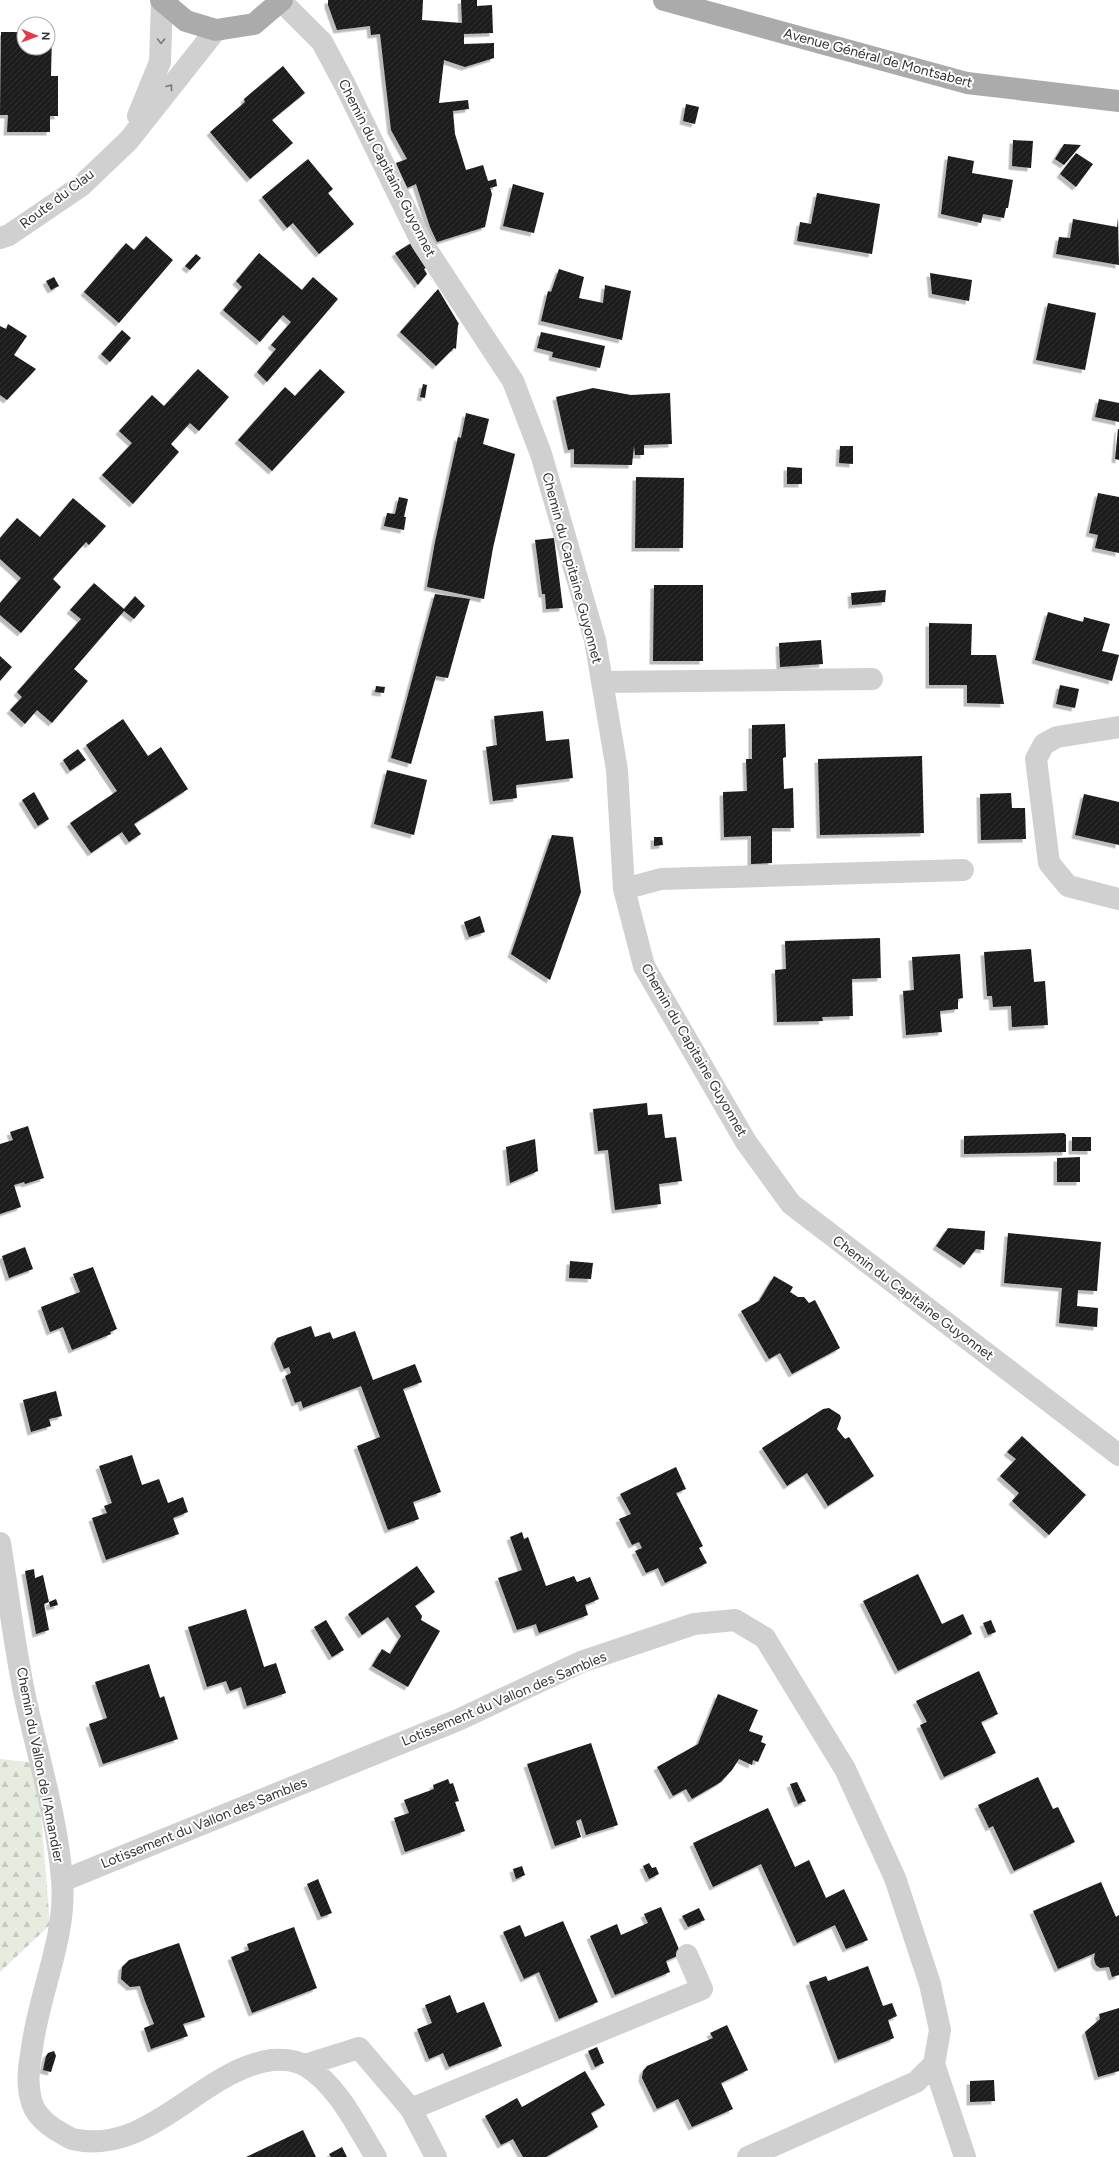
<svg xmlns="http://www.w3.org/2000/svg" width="1119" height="2157" font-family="Figtree,sans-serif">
<defs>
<pattern id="forest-firs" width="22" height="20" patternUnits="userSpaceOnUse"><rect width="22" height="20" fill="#e6ecdf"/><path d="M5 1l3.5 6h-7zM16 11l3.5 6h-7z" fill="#c6cbc0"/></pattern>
<pattern id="building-hatch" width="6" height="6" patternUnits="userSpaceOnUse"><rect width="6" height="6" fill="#1a1a1a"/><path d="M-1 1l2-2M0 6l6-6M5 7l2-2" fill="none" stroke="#333"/></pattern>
<filter id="shadow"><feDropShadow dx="-3.5" dy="3.5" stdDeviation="0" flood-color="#0004"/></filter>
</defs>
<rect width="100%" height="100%" fill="#fff"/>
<path fill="url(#forest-firs)" d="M0,1759L37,1763L50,1925L0,1972Z"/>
<path fill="url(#building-hatch)" filter="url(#shadow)" d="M328,0H423L422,20L462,23L461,0H477V6L492,5L493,33L464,34V44L494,43V58L465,67L444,60L439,103L468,100L469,109L453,111L455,134L466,170L483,165L488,181L496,179L497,186L490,188L492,194L485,227L437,242L430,227L416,184L407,188L396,163L407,159L391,130L380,34L371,35L370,26L337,30L328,5Z
M1,32H24V48H48V32H52L51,76H58V116H50V132H7L8,115H0Z
M283,66L305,93L272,120L293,143L250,179L210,132L245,102L244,99Z
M686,104L699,107L695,124L683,121Z
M1013,140L1033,141L1031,168L1012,166Z
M1064,144L1081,145L1064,165L1055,159Z
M1076,153L1093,164L1076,187L1060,174Z
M948,156L974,161L972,173L1013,180L1008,208H1006L1004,218L983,214L981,223L941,214Z
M308,159L333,189L328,193L354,224L319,254L293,223L287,228L262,197Z
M513,184L544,193L534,233L503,226Z
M817,193L880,204L872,254L797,241L800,222L811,224Z
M1118,218L1119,265L1056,254L1059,237L1070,238L1073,219L1117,227Z
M146,236L173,260L119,323L84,292L126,243L134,250Z
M411,243L426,268L424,269L427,274L418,285L395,253Z
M259,253L302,290L313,277L338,299L267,382L257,372L276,349L271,345L291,322L283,315L260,342L223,310L242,287L236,281Z
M196,254L201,258L190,270L185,266Z
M559,269L584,277L579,298L603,303L605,285L631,291L622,340L541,321L548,291L551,292Z
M930,273L972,280L969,301L932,294Z
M54,277L59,286L51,290L46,281Z
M438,289L459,324L458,325L456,349L454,348L436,366L400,332Z
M1048,303L1096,313L1085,370L1036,360Z
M8,324L27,336L14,355L36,369L7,400L0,395V326L6,329Z
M122,330L131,338L110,362L101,354Z
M541,332L605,346L600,368L552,357L553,352L537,348Z
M198,369L229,397L199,431L190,423L171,444L179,452L133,504L102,475L132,443L119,431L152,395L164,406Z
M320,369L345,392L272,471L238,440L285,387L295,396Z
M423,384L427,385L425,398L420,397Z
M593,388L631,395L670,393L672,444L644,445V455H635L634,446L632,465L574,464V449L568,450L556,397Z
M1099,399L1119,403V422L1095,417Z
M466,413L489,419L483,444L515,454L493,548L484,599L427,587L435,542L458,437L461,438Z
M1118,429H1119V460L1115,459Z
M840,446H853V464L839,463Z
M787,467L802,468V484H787Z
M636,477L684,478L683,548H635Z
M1098,493L1119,497V553L1095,548L1098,535L1089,533Z
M399,497L408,499L404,517H406L404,530L384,526L387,513L395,514Z
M73,498L106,526L89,545L86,542L53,579L61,587L21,633L0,615V603L21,578L0,559V538L17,518L40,537Z
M554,538L563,608L546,609L545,594H542L535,540Z
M94,583L124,609L135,596L145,606L134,619L124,611L74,669L88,681L52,723L37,710L25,724L10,710L22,697L17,692L81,619L70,610Z
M654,585H703V661H653Z
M886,590L885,602L852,605L851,593Z
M435,594L470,599L448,678L436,676L411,764L391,758Z
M1048,612L1083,622L1084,617L1110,624L1102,651L1119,655L1112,681L1035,660Z
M929,623L972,624L971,655H996L1004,704L967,703V685H929Z
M821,640L823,664L780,667L779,643Z
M0,656L12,667L0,681Z
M1060,685L1079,689L1075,708L1056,704Z
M376,686L385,687L384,693L375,692Z
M543,711L546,741L569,739L573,778L516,785L517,798L493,801L486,747L497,745L494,716Z
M123,719L148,756L161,747L188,789L134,824L141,834L129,842L122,832L91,853L70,823L117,791L86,745Z
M785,724L786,757L783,758L784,789L793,788L794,828H772V863L751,864V836L724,837L723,792L747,791L746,759H752V725Z
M78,749L86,760L70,771L63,760Z
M922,756L924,833L820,835L818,759Z
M387,770L427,780L414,835L374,824Z
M34,792L49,819L38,826L22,800Z
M1011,793L1012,808H1025L1026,839L981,840L980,794Z
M1084,794L1119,802V845L1075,835Z
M552,835L573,837L581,892L550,980L511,954Z
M654,837H662L663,845L654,846Z
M480,916L485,932L469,937L464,922Z
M880,938L881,978L852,979L853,1016L822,1017L823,1021L777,1022L775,970L786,969L785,941Z
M1031,949L1034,982L1045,981L1048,1025L1012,1027L1011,1006L993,1007L992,996H987L984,952Z
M960,954L963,998L958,999V1009L940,1011L942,1032L906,1035L903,991L914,990L912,957Z
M647,1103L648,1115L662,1114L665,1138L676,1137L682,1181L659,1184L661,1204L615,1210L608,1150L598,1151L593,1109Z
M28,1126L44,1178L25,1184L24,1182L14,1185L21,1207L0,1214V1144L13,1140L10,1132Z
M1064,1133L1066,1135V1152L964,1154V1136Z
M1072,1137H1091V1151H1072Z
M535,1139L538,1171L510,1183L506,1147Z
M1080,1157V1182H1057V1158Z
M948,1228L985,1231L984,1250L976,1249L964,1265L936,1246Z
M1008,1233L1101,1242L1097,1291L1078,1290L1077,1306L1098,1308L1097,1327L1059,1323L1062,1288L1004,1283Z
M25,1247L33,1269L9,1278L2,1256Z
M570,1261L593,1263L591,1279L569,1278Z
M93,1267L117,1329L110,1332L111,1334L72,1350L63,1327L50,1332L41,1307L80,1292L73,1274Z
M774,1276L793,1287L790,1292L798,1297H804L809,1303L815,1300L840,1348L792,1374L780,1353L769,1359L741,1311L759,1301Z
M311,1326L315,1337L330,1332L333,1339L355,1331L373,1380L415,1364L422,1382L403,1389L441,1492L413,1502L419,1519L388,1530L357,1446L380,1437L361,1386L303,1408L301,1401L295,1403L285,1376L291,1373L289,1367L284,1369L274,1344L277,1338Z
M56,1391L62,1416L49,1419L51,1426L31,1432L23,1400Z
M829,1408L840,1415L841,1418L837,1429L845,1439L849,1437L874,1476L828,1506L807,1473L787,1486L762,1448L823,1409Z
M1022,1436L1086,1495L1049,1535L1012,1501L1019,1493L1000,1476L1016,1459L1007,1452Z
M132,1455L142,1485L159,1479L168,1503L183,1497L188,1512L173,1518L179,1534L106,1560L92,1518L107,1513L104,1506L112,1503L99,1466Z
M676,1467L686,1489L676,1493L703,1546L699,1548L707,1563L665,1583L658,1568L646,1573L635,1551L642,1548L639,1542L632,1545L619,1519L631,1514L620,1494Z
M522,1532L524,1539L528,1537L546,1586L574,1576L577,1582L590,1577L599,1599L585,1605L588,1615L539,1633L536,1624L517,1630L498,1578L522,1570L510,1537Z
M417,1566L435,1592L415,1606L422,1616L421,1620L440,1631L408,1687L372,1666L382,1649L390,1654L401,1636L388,1617L362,1635L348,1614Z
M34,1569L35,1578L43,1575L49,1602L56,1599L58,1605L50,1607L49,1602L44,1604L49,1630L36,1634L25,1571Z
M918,1574L942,1624L963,1614L972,1634L898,1671L863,1601Z
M246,1609L264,1667L276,1663L286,1693L247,1706L241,1687L230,1691L226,1681L207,1687L188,1627Z
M326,1620L344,1650L332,1657L314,1627Z
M991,1620L996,1632L988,1635L983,1623Z
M149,1664L160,1698L164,1696L178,1739L103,1764L89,1724L107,1718L95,1682Z
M979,1671L998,1714L981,1722L996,1753L944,1777L920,1725L927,1722L916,1701Z
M718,1694L758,1710L749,1731L763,1736L761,1742L766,1744L758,1762L753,1760L752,1765L739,1759L732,1770L721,1782L692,1799L686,1789L673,1796L657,1767L698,1744Z
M591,1743L618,1825L586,1835L581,1819L576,1821L581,1837L555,1846L527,1764Z
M1038,1777L1053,1809L1058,1807L1075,1842L1014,1871L993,1826L989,1828L978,1805Z
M448,1779L450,1784L453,1783L459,1801L455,1802L465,1831L405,1852L394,1818L409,1813L404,1800L434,1789L433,1785Z
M797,1782L806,1801L798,1804L790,1784Z
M768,1808L795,1867L809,1860L826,1898L844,1889L868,1940L846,1949L835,1925L797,1943L761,1864L713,1887L693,1843Z
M649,1863L652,1868L656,1867L659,1874L649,1879L643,1866Z
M522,1866L525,1875L516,1879L513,1869Z
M318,1879L332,1913L321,1917L307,1884Z
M1101,1882L1116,1917L1119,1915V1975L1112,1977L1109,1967L1100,1968L1096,1965L1094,1959L1095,1953L1058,1969L1033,1911Z
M661,1907L681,1954L666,1961L670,1972L615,1995L590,1936L617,1924L621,1935L648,1923L644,1914Z
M699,1908L705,1920L688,1927L682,1916Z
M563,1921L598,2002L559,2019L539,1972L524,1979L503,1932L520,1925L525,1937Z
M294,1927L317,1988L252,2013L231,1957L249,1950L247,1944Z
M179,1943L205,2017L183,2024L188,2036L151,2049L144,2028L154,2024L145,2001L140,1986L130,1987L121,1979L122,1967L129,1960Z
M868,1966L883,2006L892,2003L897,2016L888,2020L894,2038L838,2060L809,1982L826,1976L828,1981Z
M450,1995L457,2013L484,2002L502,2046L449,2067L443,2053L429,2059L417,2029L432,2023L425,2005Z
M1119,2008V2071L1098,2077L1085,2032L1100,2019L1099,2014Z
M727,2025L748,2070L721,2083L733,2109L692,2127L678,2099L657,2109L642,2078L643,2071L647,2066L713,2038L710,2033Z
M597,2047L604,2063L595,2067L588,2051Z
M54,2051L56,2056L51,2072L43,2070L46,2056L48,2053Z
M585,2071L605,2105L591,2113L598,2127L546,2157H523L513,2139L501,2145L485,2116L517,2098L522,2107Z
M994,2080L995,2101L970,2102V2081Z
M303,2130L316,2157H246Z
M342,2147L347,2157H331L329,2154Z"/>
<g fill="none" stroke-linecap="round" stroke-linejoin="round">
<path stroke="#d0d0d0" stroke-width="22" d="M281,1L322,42L345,85L421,241L513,381L541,454L595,640L617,770L624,889L644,966L746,1142L791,1204L1119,1455
M138,116L160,62L162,2
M0,238L9,235L81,186L129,140L216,30
M602,682L872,679
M1119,727L1057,737L1044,744L1036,759L1049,863L1068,886L1119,899
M624,889L661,879L963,870
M0,1543C8,1592 14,1643 24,1692C37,1754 57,1816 62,1880C67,1937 39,1992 32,2048C29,2066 26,2084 32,2103C38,2121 57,2131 72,2139C150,2157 200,2070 272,2060C283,2059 296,2060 306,2066C339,2087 356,2125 376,2157
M62,1881L458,1720L581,1662L694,1624L735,1620L765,1638L845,1769L895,1878L930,1984L940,2030L934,2064L916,2082L748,2157
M934,2064L965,2157
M305,2065L359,2048L411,2109L702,1989L687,1955
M411,2109L436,2157"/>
<path stroke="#ababab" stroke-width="22" d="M161,0L186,21L216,30L254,24L282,0
M664,0L967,83L1119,101"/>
</g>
<defs><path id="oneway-chevron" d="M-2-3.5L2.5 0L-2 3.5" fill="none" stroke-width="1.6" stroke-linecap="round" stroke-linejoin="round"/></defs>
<g stroke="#7a7a7a">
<use href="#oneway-chevron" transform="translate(161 41) rotate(92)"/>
<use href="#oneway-chevron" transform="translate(170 87) rotate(-52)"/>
</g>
<g text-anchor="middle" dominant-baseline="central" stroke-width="4" stroke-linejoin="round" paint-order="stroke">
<g font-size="14" fill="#333" stroke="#fff">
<text transform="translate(878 58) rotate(15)">Avenue Général de Montsabert</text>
<text transform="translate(387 168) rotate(63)">Chemin du Capitaine Guyonnet</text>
<text transform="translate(57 199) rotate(-37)">Route du Clau</text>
<text transform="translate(572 568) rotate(75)">Chemin du Capitaine Guyonnet</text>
<text transform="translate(694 1050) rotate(60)">Chemin du Capitaine Guyonnet</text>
<text transform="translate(913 1298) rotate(37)">Chemin du Capitaine Guyonnet</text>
<text transform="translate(504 1699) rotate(-23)">Lotissement du Vallon des Sambles</text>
<text transform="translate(40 1765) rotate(79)">Chemin du Vallon de l'Amandier</text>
<text transform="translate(204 1823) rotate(-22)">Lotissement du Vallon des Sambles</text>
</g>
</g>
<g transform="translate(36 36) rotate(91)"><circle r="19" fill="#ffffff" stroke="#adadad"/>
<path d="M0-3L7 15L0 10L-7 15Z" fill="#e63946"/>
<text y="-6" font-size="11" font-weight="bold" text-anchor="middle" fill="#333333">N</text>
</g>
</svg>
